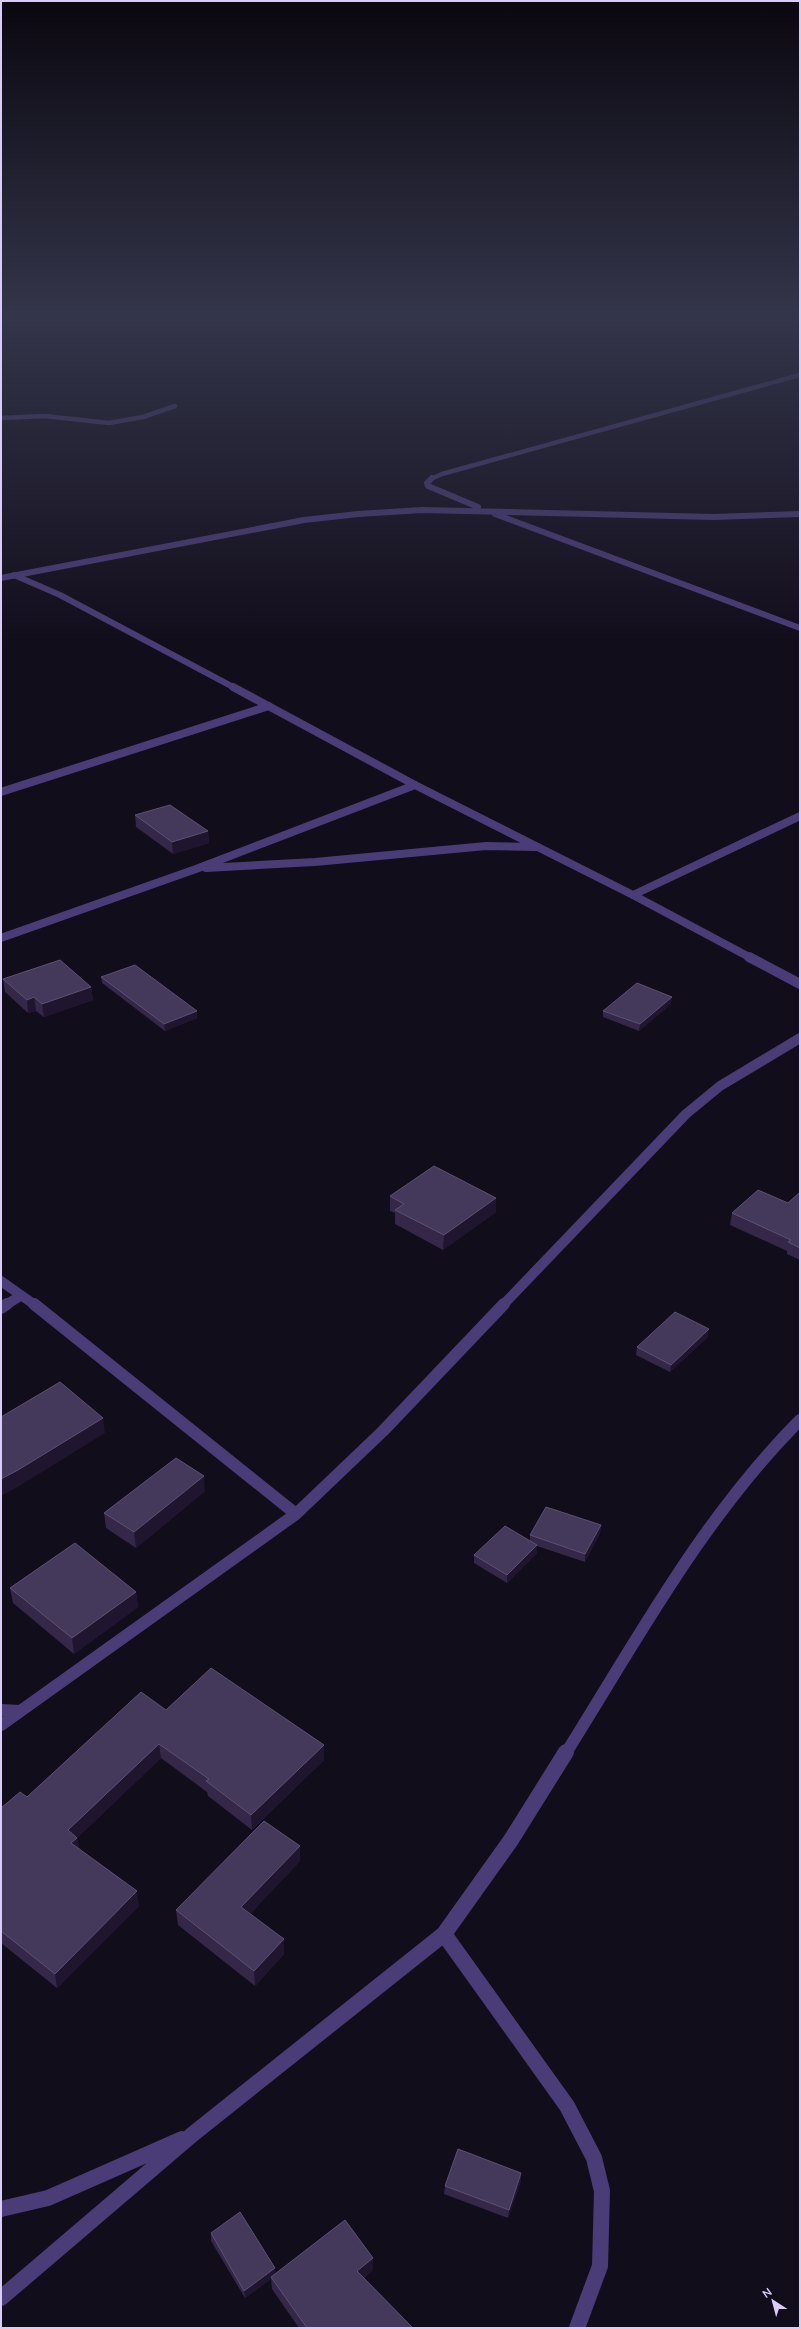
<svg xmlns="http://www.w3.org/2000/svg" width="801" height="2329" font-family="Mulish,sans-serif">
<rect width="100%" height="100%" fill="#120d1b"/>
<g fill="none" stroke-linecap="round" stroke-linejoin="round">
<path stroke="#4a3c76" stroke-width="4.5" d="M1,418L45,416L109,423L143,417L175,406
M431,479L442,474L800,375"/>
<path stroke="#4a3c76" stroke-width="6" d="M432,478L427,483L428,486L478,507
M495,514L800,628
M14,575L60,595L235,688
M1,578L304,520L358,514L422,510L714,517L800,514"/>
<path stroke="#4a3c76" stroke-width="8" d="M233,687L415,785L633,895L751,958
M1,792L269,706
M206,868L315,862L486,846L535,847
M633,895L800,816
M1,938L196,869L415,785"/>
<path stroke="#4a3c76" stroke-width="10" d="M749,957L800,984
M1,1281L35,1305
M6,1305L20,1296
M503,1305L686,1114L720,1086L800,1038"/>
<path stroke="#4a3c76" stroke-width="12" d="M34,1304L296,1514
M1,1308L7,1304
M1,1710L20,1711
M1,1725L296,1514L383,1431L504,1304
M566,1753C638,1638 704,1516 800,1420"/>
<path stroke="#4a3c76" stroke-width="16" d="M444,1934L567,2106L594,2158L602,2191L600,2266L577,2328
M1,2209L48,2198L182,2139
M1,2298L193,2134L444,1934L511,1840L566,1752"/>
</g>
<path fill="#342747" d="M135,815L208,831L209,843L173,854L136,827Z
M101,977L197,1011V1018L165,1031L102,983Z
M3,979L91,987L93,1000L44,1017L36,1011L28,1013L5,992Z
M671,1004L639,1031L603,1017V1011Z
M800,1192V1260L787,1254V1251L730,1225L732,1213L788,1203Z
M390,1196L496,1212L443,1250L395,1224V1213L390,1211Z
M708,1337L670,1372L636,1355L637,1347Z
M205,1491L136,1548L106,1528L104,1513Z
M601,1525L600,1533L585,1562L537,1546V1553L507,1583L474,1563V1555L530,1541V1535Z
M10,1588L136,1592L138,1607L74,1654L13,1603Z
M166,1710L324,1745V1760L252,1830L208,1796L207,1792L161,1758L77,1838L79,1848L139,1906L57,1988L1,1943V1808L27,1797Z
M300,1861L250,1914L284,1954L255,1986L178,1925L176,1910Z
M521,2181L508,2218L444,2194L445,2186Z
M211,2233L275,2268V2274L373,2258V2270L364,2278L412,2328H299L272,2289L271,2279L245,2298L211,2241Z"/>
<path fill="#1f152e" d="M208,831L209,843L173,854L172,842Z
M91,987L93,1000L44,1017L42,1004Z
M34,997L36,1011L28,1013L27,1000Z
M672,997L671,1004L639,1031L640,1024Z
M197,1011V1018L165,1031L164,1024Z
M496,1198V1212L443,1250L444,1235Z
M709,1329L708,1337L670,1372L671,1365Z
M103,1418L105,1433L21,1485L1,1496V1479Z
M204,1476L205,1491L136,1548L134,1532Z
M601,1525L600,1533L585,1562V1554Z
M537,1545V1553L507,1583V1575Z
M136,1592L138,1607L74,1654L72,1638Z
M159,1744L161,1758L77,1838L80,1853L74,1857L68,1830Z
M324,1745V1760L252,1830L251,1815Z
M300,1846V1861L242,1923L241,1907Z
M137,1891L139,1906L57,1988L55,1974Z
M284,1939V1954L255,1986L254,1971Z
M521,2173V2181L508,2218L509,2210Z
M373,2258V2270L357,2284V2271Z
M275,2268V2276L271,2277V2279L245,2298L244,2291Z"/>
<path fill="#45395b" stroke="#5d5074" d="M170,805L208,831L172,842L135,815Z
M60,960L91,987L42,1004L34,997L27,1000L3,979Z
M135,965L197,1011L164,1024L101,977Z
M637,983L672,997L640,1024L603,1011Z
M434,1166L496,1198L444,1235L395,1210L404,1204L390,1196Z
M758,1190L788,1203L800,1192V1248L788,1242L791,1240L732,1213Z
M675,1312L709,1329L671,1365L637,1347Z
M60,1382L103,1418L18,1470L1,1479V1417Z
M176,1458L204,1476L134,1532L104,1513Z
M546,1507L601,1525L585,1554L530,1535Z
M505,1526L537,1545L507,1575L474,1555Z
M75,1543L136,1592L72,1638L10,1588Z
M211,1668L324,1745L251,1815L206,1781L209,1779L159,1744L68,1830L77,1838L71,1843L137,1891L55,1974L1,1931V1920L2,1919L1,1918V1808L20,1792L27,1797L141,1692L166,1710Z
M264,1821L300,1846L241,1907L284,1939L254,1971L176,1910Z
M458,2149L521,2173L509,2210L445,2186Z
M240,2212L275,2268L244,2291L211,2233Z
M345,2220L373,2258L357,2271L412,2327L411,2328H307L271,2277Z"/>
<linearGradient id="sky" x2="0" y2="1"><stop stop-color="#0a070f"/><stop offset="0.49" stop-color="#33354a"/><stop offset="1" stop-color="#33354a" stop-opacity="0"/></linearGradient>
<rect width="801" height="643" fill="url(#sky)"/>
<rect width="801" height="2329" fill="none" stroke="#daccfa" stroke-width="4"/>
<g transform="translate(773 2301) rotate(324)" stroke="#120d1b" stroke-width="3" paint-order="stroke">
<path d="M0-3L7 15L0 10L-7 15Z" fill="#daccfa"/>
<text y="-6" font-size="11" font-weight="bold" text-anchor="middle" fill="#daccfa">N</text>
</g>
</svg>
